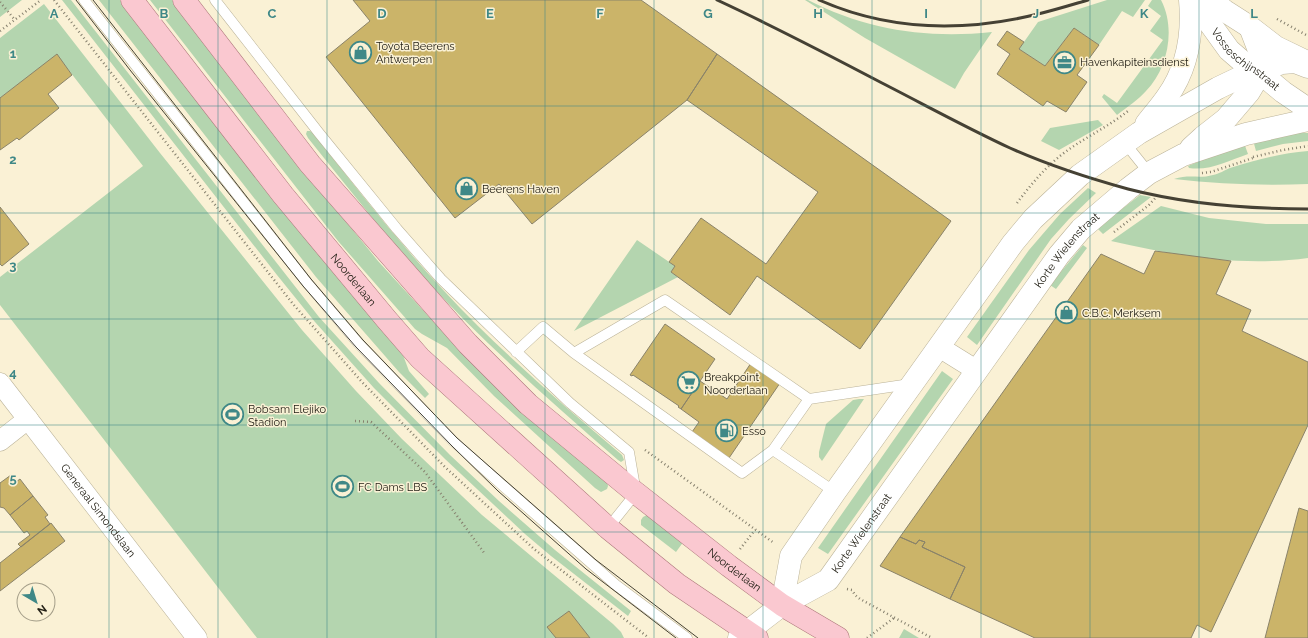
<svg xmlns="http://www.w3.org/2000/svg" width="1308" height="638" font-family="Raleway,sans-serif">
<rect width="100%" height="100%" fill="#faf1d5"/>
<path fill="#b4d5af" d="M0,0H22L0,17Z
M62,0H71L319,317L379,383L450,455L499,501L555,550L631,611L628,616L551,556L525,534L445,459L374,388L315,322L277,275Z
M99,0H120L328,266L403,355L409,371L429,394L425,398L399,372L316,277Z
M150,0H172L352,229L378,261L431,319L448,337L607,482L608,486L607,489L601,492L595,488L494,396L447,348L422,334L415,329L338,241Z
M805,0H808C866,30 928,39 992,32L964,73L955,89L865,38Z
M1107,0H1145L1133,17L1122,11L1099,45L1074,28L1045,66L1019,49L1038,22Z
M1152,0H1161C1176,28 1168,69 1146,91C1138,100 1127,107 1117,115L1102,97L1104,94L1117,103L1163,40L1150,31L1161,16L1148,6Z
M44,4L160,153L302,330L356,391L402,439L482,515L613,624L621,632L624,638H257L0,305V277L143,166L57,55L0,98V38Z
M1098,120L1103,125L1059,150L1041,141L1050,128Z
M307,131H310L313,133C365,199 417,266 478,326C524,371 572,413 622,455L624,460L621,462L618,460C551,402 484,343 424,278C383,233 346,185 308,138L306,134Z
M1292,132L1308,133V141L1283,144L1256,151L1253,140Z
M1244,143L1248,154C1228,161 1210,171 1189,168L1188,166Z
M1308,151V184C1263,186 1219,184 1174,179C1189,174 1200,179 1213,175C1219,174 1225,170 1230,168C1256,160 1281,153 1308,151Z
M1088,188L1096,193L1069,219L1051,239L977,345L967,337L1029,250L1060,214Z
M1140,195L1151,197L1103,234L1097,228Z
M1161,206L1209,218L1266,224H1308V258C1241,267 1176,256 1111,241Z
M637,240L675,266L671,272L678,277L574,331Z
M1083,245L1087,248L1056,289L1050,285Z
M942,371L953,379L828,554L818,548Z
M859,399H864L822,461L819,457V452L826,424L853,400Z
M647,515L684,541L676,552L641,525V520L643,517Z
M904,629L919,638H899Z"/>
<path fill="#cbb469" stroke="#8a836a" d="M353,0H641L717,54L687,100L532,224L499,184L455,218L326,57L370,21Z
M1074,28L1099,45L1077,75L1087,82L1066,112L1047,101L1043,106L997,74L1010,54L997,45L1007,31L1024,42L1019,49L1045,66Z
M57,54L72,75L48,94L59,108L19,140L17,138L0,150V98Z
M717,54L951,221L860,349L757,276L730,315L671,272L675,266L669,262L701,218L766,264L818,192L687,100Z
M0,207L29,244L2,266L0,264Z
M1155,251L1231,261L1216,294L1251,310L1242,331L1308,362V425L1211,632L1197,625L1191,638H1035L950,599L965,567L922,547L925,542L919,540L916,544L900,537L1101,254L1144,274Z
M665,324L715,359L681,409L678,407L679,406L633,375L632,376L630,375Z
M751,363L780,383L729,458L692,432L699,422L681,409L700,381L727,399Z
M11,475L16,482L20,479L33,496L10,515L4,508L0,507V483Z
M33,496L48,515L45,517L50,524L21,547L18,544L30,535L27,531L24,533L10,515Z
M1299,508L1308,511V638H1265Z
M51,523L65,541L0,591V563Z
M900,537L916,544L919,540L925,542L922,547L965,567L950,599L880,566Z
M569,611L590,638H556L547,627Z"/>
<g fill="none" stroke-linecap="round" stroke-linejoin="round">
<defs>
<path id="service" d="M84,0L308,284L358,343L453,441L502,485L616,585L687,638
M215,0L319,133L397,229L441,279L570,403L629,452L636,493L608,528
M1125,143L1149,173
M516,352L543,327L574,353
M809,399L773,450L742,473L574,353L665,300L809,399L910,384
M773,450L835,492"/>
<g id="minor">
<path d="M939,347L976,370"/>
<path id="s1" d="M0,383L197,638"/>
<path d="M0,441L28,419"/>
</g>
<g id="tertiary">
<path id="s2" d="M1193,0L1229,50L1244,63L1258,71L1283,92L1308,109"/>
<path d="M1211,0L1225,11L1250,27L1276,47L1307,62"/>
<path d="M1146,124C1153,115 1160,107 1167,97C1187,69 1193,34 1190,0"/>
<path d="M1191,148L1203,137L1226,119L1249,92L1255,82L1258,71L1260,53L1250,27"/>
<path d="M782,605L791,556L835,492L1013,243L1033,219L1080,175L1139,133L1218,88L1241,77L1282,63L1295,62L1308,67"/>
<path id="s3" d="M739,638L782,605L828,580L1059,255L1081,229L1128,189L1149,173L1183,155L1246,134L1308,120"/>
</g>
<g id="primary">
<path id="s4" d="M132,0L283,195L387,320L420,358L608,528L677,584L757,638"/>
<path id="s5" d="M184,0L310,164L468,344L528,404L636,493L729,566L782,605L838,638"/>
</g>
</defs>
<use href="#service" stroke="#bbb399" stroke-width="11"/>
<use href="#minor" stroke="#bbb399" stroke-width="21"/>
<use href="#tertiary" stroke="#bbb399" stroke-width="23"/>
<use href="#primary" stroke="#ac767a" stroke-width="23"/>
<path stroke="#86806e" stroke-width="2.5" stroke-dasharray="1 3" stroke-linecap="butt" d="M54,0L293,304L362,382L445,467L534,549L649,638
M0,2L15,20
M1277,19L1308,36
M0,31L41,0
M1253,157L1283,150L1308,146
M1202,173L1211,172L1253,158
M1017,203C1032,183 1048,164 1068,150C1088,136 1109,126 1128,111
M1114,232L1149,205L1159,194
M355,421L371,422L425,472L485,554
M645,450L774,543
M740,549L755,530
M847,589L852,590L855,595L860,599L932,638
M867,638L894,618"/>
<use href="#service" stroke="#fff" stroke-width="10"/>
<use href="#minor" stroke="#fff" stroke-width="20"/>
<use href="#tertiary" stroke="#fff" stroke-width="22"/>
<use href="#primary" stroke="#fac8d0" stroke-width="22"/>
<path stroke="#454134" stroke-width="1" d="M76,0L130,70L303,286L356,347L452,446L498,491L586,569L676,638
M93,0L311,279L363,340L457,438L596,560L698,638"/>
<path stroke="#454134" stroke-width="3" d="M717,0C773,26 827,54 882,83C925,105 967,128 1010,148C1048,165 1088,178 1128,189C1186,204 1248,209 1308,209
M819,0C889,31 965,32 1038,14C1055,10 1071,5 1088,0"/>
</g>
<path fill="none" stroke="#3f8887" stroke-width="1" stroke-opacity="0.55" d="M109,0V638M218,0V638M327,0V638M436,0V638M545,0V638M654,0V638M763,0V638M872,0V638M981,0V638M1090,0V638M1199,0V638M0,106H1308M0,213H1308M0,319H1308M0,425H1308M0,532H1308"/>
<defs>
<symbol id="shop-ring" viewBox="-11 -11 22 22"><circle r="9.5" fill="#faf1d5" stroke="#3f8887" stroke-width="1.5"/><path d="M-5-2.5h2.3a2.7 3.5 0 0 1 5.4 0H5L5.5 6h-11ZM-1.5-2.5h3a1.5 2.3 0 0 0-3 0Z" fill="#3f8887"/></symbol>
<symbol id="office-ring" viewBox="-11 -11 22 22"><circle r="9.5" fill="#faf1d5" stroke="#3f8887" stroke-width="1.5"/><path d="M-6-3h4V-5.5h4V-3h4V5H-6ZM-1-4.5V-3h2v-1.5ZM-6 0V1H6V0Z" fill="#3f8887"/></symbol>
<symbol id="supermarket-ring" viewBox="-11 -11 22 22"><circle r="9.5" fill="#faf1d5" stroke="#3f8887" stroke-width="1.5"/><path d="M-6-5.5h2.5l.6 2H6L4.5 2H-2.5L-4.4-4H-6ZM-1.5 3.2a1.3 1.3 0 1 0 .1 0ZM3 3.2a1.3 1.3 0 1 0 .1 0Z" fill="#3f8887"/></symbol>
<symbol id="stadium-ring" viewBox="-11 -11 22 22"><circle r="9.5" fill="#faf1d5" stroke="#3f8887" stroke-width="1.5"/><path d="M0-5a6.5 5 0 1 0 0 10a6.5 5 0 1 0 0-10ZM-3.5-1.8h7v3.6h-7Z" fill="#3f8887"/></symbol>
<symbol id="fuel-ring" viewBox="-11 -11 22 22"><circle r="9.5" fill="#faf1d5" stroke="#3f8887" stroke-width="1.5"/><path d="M-5.5-6h7V0h2V4h1.3V-2.5L3-4.5l.8-.8L6-3V5H2.5V1h-1V6h-7ZM-4.2-4.7v3.2H.2V-4.7Z" fill="#3f8887"/></symbol>
</defs>
<g fill-rule="evenodd">
<use href="#shop-ring" x="348" y="40" width="25" height="25"/>
<use href="#office-ring" x="1052" y="50" width="25" height="25"/>
<use href="#shop-ring" x="454" y="176" width="25" height="25"/>
<use href="#shop-ring" x="1054" y="300" width="25" height="25"/>
<use href="#supermarket-ring" x="676" y="370" width="25" height="25"/>
<use href="#stadium-ring" x="220" y="402" width="25" height="25"/>
<use href="#fuel-ring" x="714" y="418" width="25" height="25"/>
<use href="#stadium-ring" x="330" y="474" width="25" height="25"/>
</g>
<g text-anchor="middle" dominant-baseline="central" stroke-width="3" stroke-linejoin="round" paint-order="stroke">
<g font-size="11" fill="#242117" stroke="#faf1d5" text-anchor="start">
<text x="376" y="46">Toyota Beerens<tspan x="376" dy="13">Antwerpen</tspan></text>
<text x="1080" y="62">Havenkapiteinsdienst</text>
<text x="482" y="189">Beerens Haven</text>
<text x="1082" y="313">C.B.C. Merksem</text>
<text x="704" y="377">Breakpoint<tspan x="704" dy="13">Noorderlaan</tspan></text>
<text x="248" y="409">Bobsam Elejiko<tspan x="248" dy="13">Stadion</tspan></text>
<text x="742" y="431">Esso</text>
<text x="358" y="487">FC Dams LBS</text>
</g>
<g font-size="11" fill="#242117" stroke="#faf1d5">
<text stroke="none"><textPath href="#s2" startOffset="80">Vosseschijnstraat</textPath></text>
<text stroke="none"><textPath href="#s3" startOffset="514">Korte Wielenstraat</textPath></text>
<text stroke="none"><textPath href="#s4" startOffset="357">Noorderlaan</textPath></text>
<text stroke="none"><textPath href="#s1" startOffset="161">Generaal Simondslaan</textPath></text>
<text stroke="none"><textPath href="#s3" startOffset="164">Korte Wielenstraat</textPath></text>
<text stroke="none"><textPath href="#s5" startOffset="796">Noorderlaan</textPath></text>
</g>
</g>
<g font-size="13" text-anchor="middle" font-weight="bold" fill="#3f8887" stroke="#faf1d5" stroke-width="3" stroke-linejoin="round" paint-order="stroke">
<text x="54" y="18">A</text>
<text x="164" y="18">B</text>
<text x="272" y="18">C</text>
<text x="382" y="18">D</text>
<text x="490" y="18">E</text>
<text x="600" y="18">F</text>
<text x="708" y="18">G</text>
<text x="818" y="18">H</text>
<text x="926" y="18">I</text>
<text x="1036" y="18">J</text>
<text x="1144" y="18">K</text>
<text x="1254" y="18">L</text>
<text x="13" y="58">1</text>
<text x="13" y="164">2</text>
<text x="13" y="270">3</text>
<text x="13" y="377">4</text>
<text x="13" y="483">5</text>
</g>
<g transform="translate(36 602) rotate(142)"><circle r="19" fill="#faf1d5" stroke="#a49e89"/>
<path d="M0-3L7 15L0 10L-7 15Z" fill="#3f8887"/>
<text y="-6" font-size="11" font-weight="bold" text-anchor="middle" fill="#242117">N</text>
</g>
</svg>
